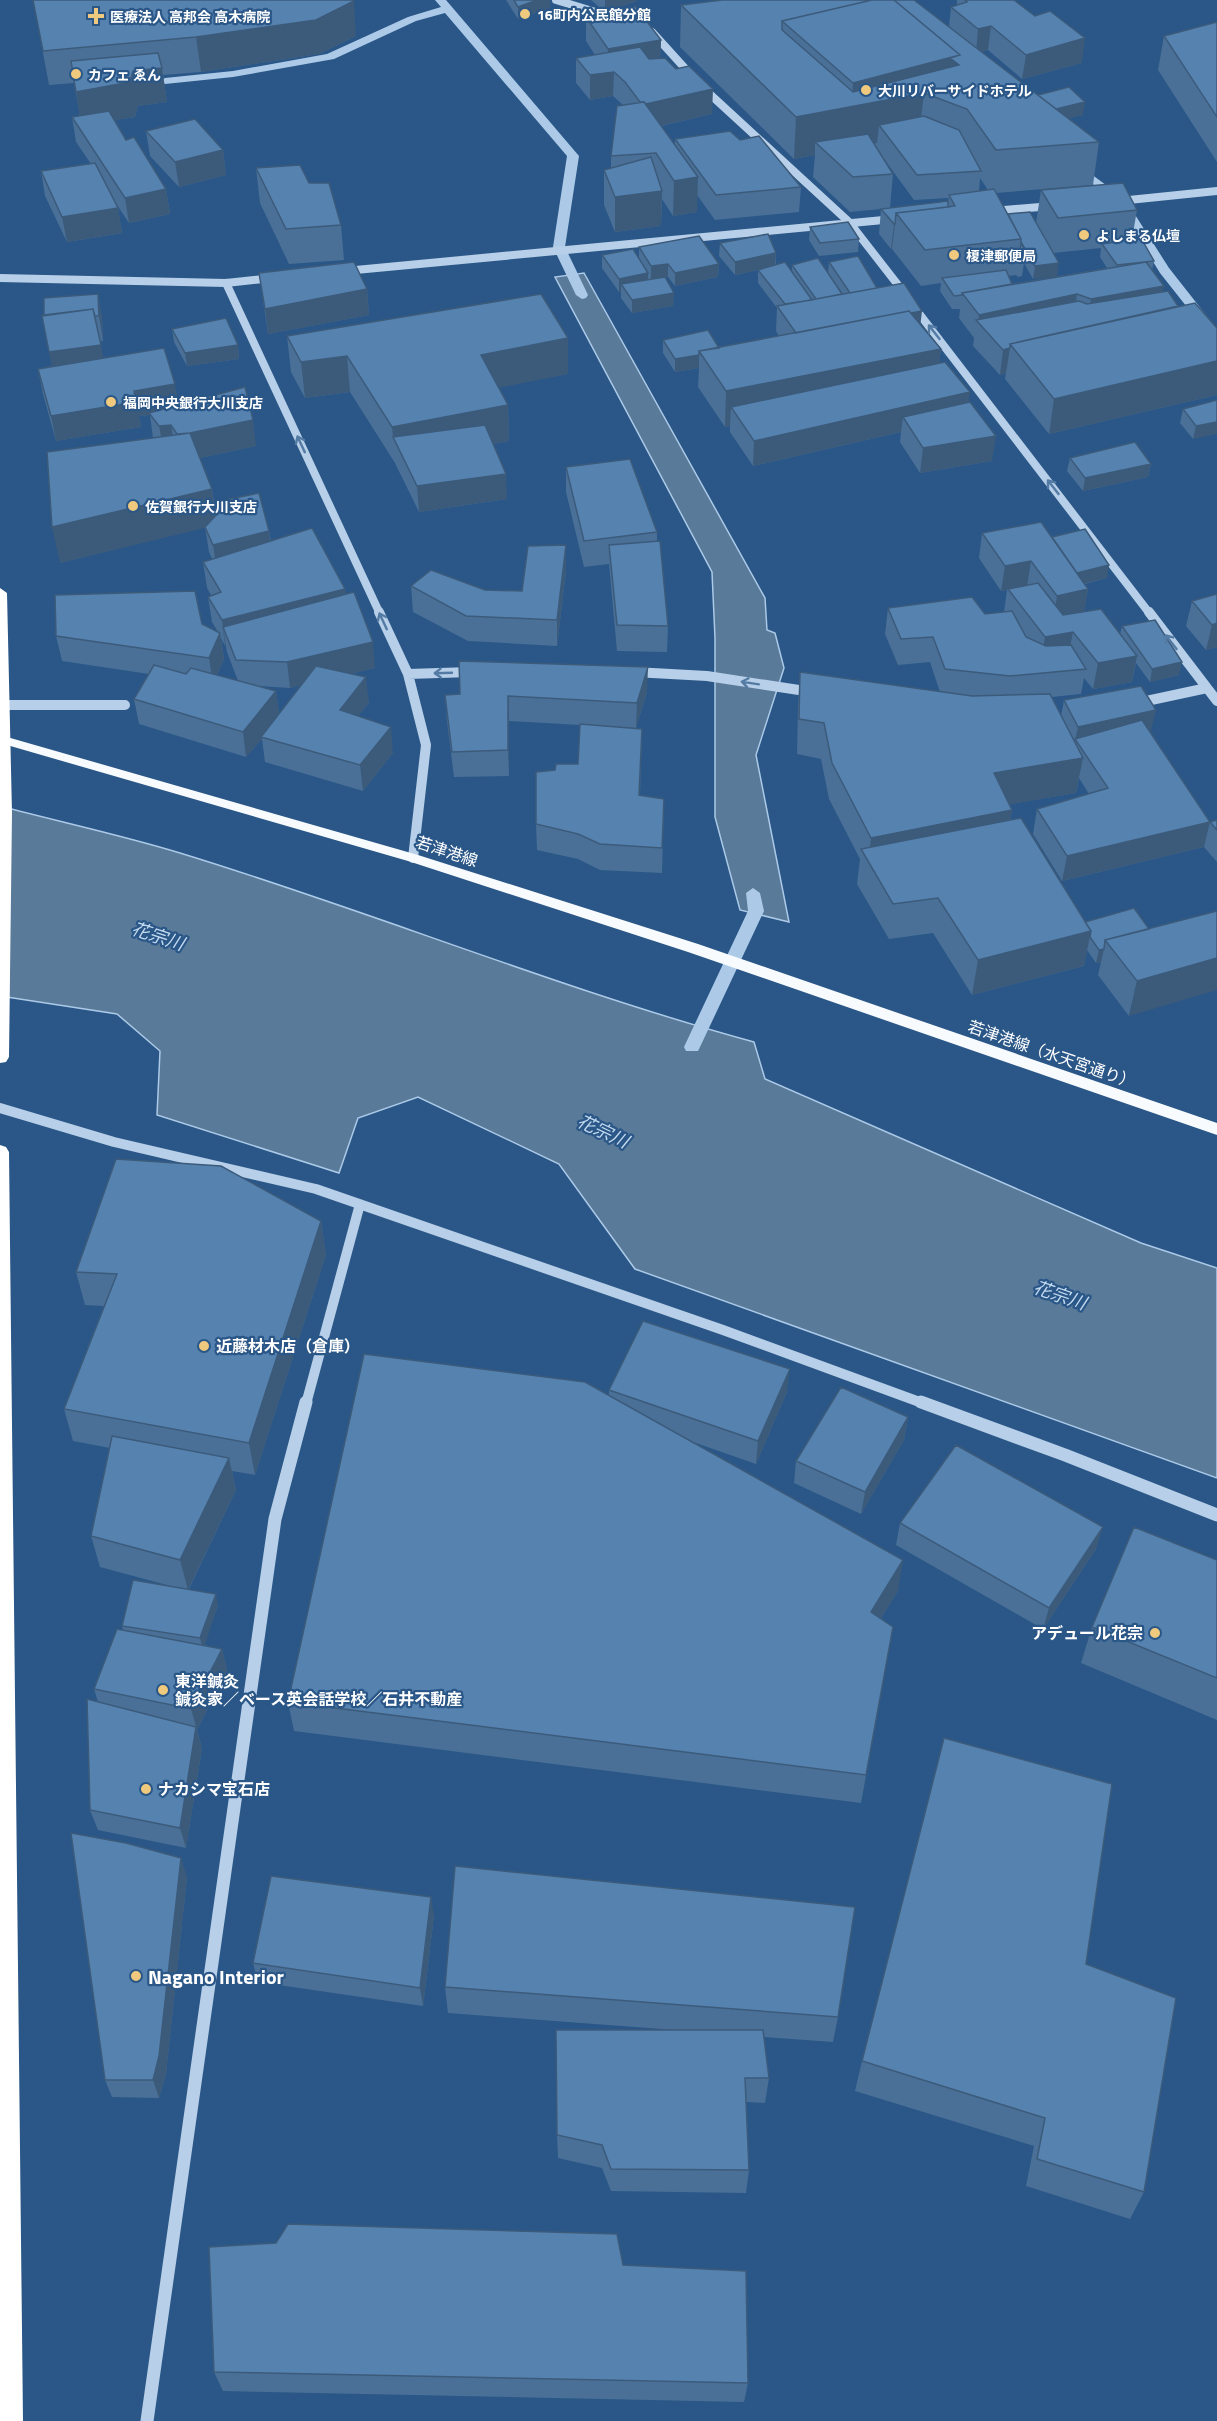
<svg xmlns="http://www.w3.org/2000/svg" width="1217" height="2421" font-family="'Titillium Web','Noto Sans JP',sans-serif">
<rect width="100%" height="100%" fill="#2a5787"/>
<path fill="#5a7a9a" stroke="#accae8" stroke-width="1.5" d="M584,273L765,598L767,630L775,633L784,668L756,755L789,922L740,910L715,817V638L712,572L555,277Z
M0,806C60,822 121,835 180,853C373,912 560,989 754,1042L765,1079L1141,1243L1217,1268V1478L635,1269L559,1164L418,1097L358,1118L339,1173L157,1115L160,1051L117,1014L0,996Z"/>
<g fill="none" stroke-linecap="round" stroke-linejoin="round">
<path fill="#accae8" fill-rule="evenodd" d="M435,0H446L579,156L565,247L588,295L586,298L582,299L576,295L553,247L567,156L445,13L416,21L334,59L233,77L165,84L160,81L165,78L233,71L327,54L408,17L441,7Z
M1076,163L1125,199L1169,268L1217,329V341L1213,340L1160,273L1117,203L1072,168V164Z
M753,888L760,893L764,911L700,1047L698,1051H686L684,1047L748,911L746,893Z"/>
<path stroke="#b7cfe8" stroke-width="8" d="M556,0L612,17
M652,32L701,86L849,222L905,294
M1119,201L1217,191
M993,211L1052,206
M345,271L894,219
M0,278L226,283L273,278
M226,283L380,614
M914,307L1150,614"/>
<path stroke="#b7cfe8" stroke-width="10" d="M379,612L408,674L426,745L413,858
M1149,612L1217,701
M634,672L707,676L812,692
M408,674L471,672
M1137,703L1207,688
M2,705H125
M0,1108L114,1142L316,1189L723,1330L925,1404
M306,1404L360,1204"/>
<path stroke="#b7cfe8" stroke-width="13" d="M921,1402L1065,1455L1217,1515
M147,2421L275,1519L306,1402"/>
<path fill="#f8fbfe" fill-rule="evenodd" d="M0,735L418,855L698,944L1217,1123V1135L688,952L408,861L0,743Z"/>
<path fill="#fff" fill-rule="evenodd" d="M0,588L7,593L12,813L9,1057L6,1062L0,1063Z
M0,1145L6,1147L9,1152L23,2421H0Z"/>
</g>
<path fill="#4a7097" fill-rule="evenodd" d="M33,0L356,36L319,54L201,72L163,75L167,102L138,106L135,117L115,120L126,140L166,189L170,214L129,223L113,199L118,208L122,233L67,242L45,196L41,171L91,164L76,142L72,117L80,116L74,83L49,85Z
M506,0H550V8L518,19Z
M591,0H637V1L605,12Z
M957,0H1014L1082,63L1022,79L988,50L981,52L1038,95L1083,115L1068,118L1099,142L1093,185L996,193L1008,214L1036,223L1041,190L1137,210L1132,239L1154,261L1152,270L1163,292L1178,306L1217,328V395L1049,434L1005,379L1006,373L1000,375L973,346L974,338L959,318L960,309H952L940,291L941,283L921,286L892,249H891L879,234L881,209L850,212L813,177L815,155L794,159L680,47L681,5L949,27L951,7L957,5ZM884,159L914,200L949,198L948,201L890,208L893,174ZM980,178L988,190L979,191ZM1101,248L1100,257L1107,268L1012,284L1008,276L1016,275L1018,277L1022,276L1024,263L1033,279L1053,253Z
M586,17L661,40L660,58L712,114L661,126L675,144V139L801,187L799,212L715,220L697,195V212L673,216L662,199L661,226L615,232L604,205V170L611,169V156L623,105L613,96L590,100L576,83V58L595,55L586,41Z
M1217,22V162L1158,70L1164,36Z
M146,131L223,150L226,175L179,187L150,156Z
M256,168L309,183L341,225L344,260L289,264L260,203Z
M810,227L859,239L858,252L819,256L809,240Z
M720,243L776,253V264L792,271V265L828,273L829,262L877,288L920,325L941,349L939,363L969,402L992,461L920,473L900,442L901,432L753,466L730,432V426L725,427L698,387L699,368L675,372L663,353V340L719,348L779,336L776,331L777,308L758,283V270L735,275L719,256Z
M639,247L719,264L718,277L675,286L668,277H665L674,293L673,306L632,313L621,298V292H619L602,268V255L639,258Z
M259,273L367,289L369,315L268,334Z
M98,294L102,319L103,341H100L103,358L178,405L256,446L200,458L212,489L216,515L217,514L215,502L269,531L271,541L345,589V594L375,668L350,674L369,703L358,716L393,753L363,791L265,762L262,739L246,757L139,724L134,699L149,674L62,661L56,636L202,624L218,632L212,622L208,597L211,595L207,588L203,562L212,559L209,552L205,527L60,563L153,438L150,415L139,416L141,427L56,441L43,394L38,369L52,366ZM221,638L225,646H226L227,652L238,681L217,675L224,659ZM301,685L279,714L276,691L258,686L290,688Z
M172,329L238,345L239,359L187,366L174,342Z
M287,336L568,338V374L499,387L508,405L509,441L493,444L507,499L419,512L395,463L350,392L305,398L291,372Z
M1217,400L1193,439L1180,423L1183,409Z
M1070,458L1151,464L1148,477L1083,491L1067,471Z
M566,467L657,532V541L668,626L667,652L617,651L609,564L584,567L566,492Z
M982,533L1052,537L1107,578L1085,584L1088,589L1084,611L1120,634L1122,626L1179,675L1150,682L1136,663L1132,682L1093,689L1084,678L1081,694L1052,697L1061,716L1064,700L1151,733L1210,822L1217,820V862L1204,847L1062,881L1033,834L1037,809L1089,794L1079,778L1076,793L1010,804L1012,810L1010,820L1085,922L1149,929L1129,1016L1098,975L1101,962L1096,963L1087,950L1084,966L972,995L933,933L889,939L857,884L860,859L829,799L821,759L797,754L798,707L800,672L940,692L930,662L898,665L885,634L888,608L985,614L1004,612L1007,590L1001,591L979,558Z
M566,545V571L557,646L468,641L413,612L411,586L485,590L522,591Z
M1217,594V647L1206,650L1186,626L1192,601Z
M647,692L636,728L642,729L640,795L664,799L662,873L600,870L578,859L537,850L536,824L555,770L578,764L580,725L509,721V776L454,777L447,721L445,695Z
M321,1221L326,1255L255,1475L232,1471L236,1490L189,1589L218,1605L204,1645L222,1649L227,1670L197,1730L202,1748L186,1848L98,1830L90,1810L98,1702L94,1689L123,1630L122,1626L178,1588L100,1567L91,1536L110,1448L73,1441L64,1409L104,1306L85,1305L76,1272Z
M609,1390L787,1392L756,1464L693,1442L898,1591L881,1618L893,1627L861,1803L294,1731L288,1702L609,1395Z
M908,1417L904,1440L861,1514L794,1483L796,1461Z
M900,1523L1096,1549L1043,1629L896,1545Z
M1217,1560V1720L1081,1663L1092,1627Z
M187,1877L166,2074L159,2098L112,2097L105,2080Z
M434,1916L423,2006L258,1982L253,1963Z
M1086,1964L1144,2192L1130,2219L1026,2186L1034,2146L855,2091L862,2061Z
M445,1987L838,2017L833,2042L764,2037L769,2078L765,2103L746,2102L749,2170L746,2193L611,2191L602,2168L558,2158L557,2135L675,2030L448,2013Z
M276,2243L623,2265L748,2383L744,2402L223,2391L214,2372Z"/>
<path fill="#3c5b7b" d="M537,0H550V8L518,19V7Z
M605,0H637V1L605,12Z
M354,1L356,36L319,54L201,72L196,37Z
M991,26L988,50L976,53L978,29Z
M1085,38L1082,63L1022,79L1026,55Z
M661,40L660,64L614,72L613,96L590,100V75L608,73V49Z
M960,55L954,105L924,93L919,135L879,125L877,143L827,153L815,142V155L794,159L796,117L852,106L853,83Z
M162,68L167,102L138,106L135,117L81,126L76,92L133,71Z
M713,89L712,114L642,130V105Z
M1085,102L1083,115L1040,125L1042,112Z
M223,150L226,175L179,187L175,162Z
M698,177L697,212L673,216L674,181Z
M166,189L170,214L129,223L125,198Z
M662,191L661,226L615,232V197Z
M118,208L122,233L67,242L62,217Z
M894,224H895L892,249H891Z
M776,253L775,266L735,275V262Z
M1059,263L1057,277L1033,279L1035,266Z
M668,264V277L651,280V266Z
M719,264L718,277L675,286V273Z
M648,273V286L621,284V292H619V279Z
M1164,286L1159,311L1087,324L1091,299Z
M367,289L369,315L268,334L265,309Z
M674,293L673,306L632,313V300Z
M98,294L102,319L103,341L99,316Z
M1077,294L1073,320L978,323L979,315Z
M922,311L919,336L797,334Z
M568,338V374L483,391L481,355Z
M101,345L107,380L56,387L49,352Z
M238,345L239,359L187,366L185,353Z
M1010,348L1006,373L1000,375L1003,350Z
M941,349L937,384L731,407L730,426L725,427L726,391Z
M699,355V368L675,372V359Z
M347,356L350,392L305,398L301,362Z
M1217,361V395L1049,434L1054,399Z
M175,384L179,410L149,413L150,415L139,416L141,427L56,441L51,416L134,391Z
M970,392L967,417H903L901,432L753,466L754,441Z
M508,405L509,441L405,461L393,437L392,427Z
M253,420L256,446L182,462L178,436Z
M1217,422V434L1193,439L1196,426Z
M171,425L175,450L164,452L159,426Z
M996,436L992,461L920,473L923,448Z
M1151,464L1148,477L1083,491L1085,478Z
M506,474L507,499L419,512L417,486Z
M212,489L217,525L60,563L52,527Z
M269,531L272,556L217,570L213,545Z
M566,545V571L557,646V620Z
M1031,561L1027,587L1008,589L1007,590L1001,591L1005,566Z
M1109,565L1107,578L1074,586L1077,573Z
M345,589L348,615L223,627L226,646H225L222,620Z
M1088,589L1084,614L1053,621L1057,596Z
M1217,623V647L1206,650L1212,625Z
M1073,632L1068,658L1040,663L1045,637Z
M220,633L224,659L213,684L209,658Z
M373,642L375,668L290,688L287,662Z
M1137,656L1132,682L1093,689L1098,663Z
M1182,662L1179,675L1150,682L1152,669Z
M648,667L647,692L636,728L637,703Z
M366,677L369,703L342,736L340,710Z
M276,691L280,717L261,737L262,739L246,757L243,732Z
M508,696L509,721V776L508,750Z
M1156,710L1150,735L1075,740L1078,727Z
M391,727L393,753L363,791L360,765Z
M1083,758L1076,793L988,808L994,773Z
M1012,810L1006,845L868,862L871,838Z
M1210,822L1204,847L1062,881L1067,856Z
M1091,931L1084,966L972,995L978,960Z
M1104,949L1101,962L1096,963L1099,950Z
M1217,958V990L1129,1016L1137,981Z
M321,1221L326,1255L255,1475L249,1443Z
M790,1369L787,1392L756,1464L758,1441Z
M908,1417L904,1440L861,1514L865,1492Z
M229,1458L236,1490L188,1590L180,1560Z
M1103,1527L1096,1549L1043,1629L1049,1608Z
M903,1560L898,1591L866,1642L871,1612Z
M216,1594L218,1605L203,1650L200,1638Z
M222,1649L227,1670L197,1730L191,1709Z
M196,1727L202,1748L186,1848L180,1828Z
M181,1858L187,1877L166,2074L159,2098L153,2080Z
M431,1897L434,1916L423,2006L420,1988Z"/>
<path fill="#5682b0" stroke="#3c5b7b" stroke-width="1.5" d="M33,0H353L354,1L316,20L196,37L43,51Z
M514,0H537L518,7Z
M722,0H872L782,21V30L853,92L959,65L950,58L960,55L894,0H914L1099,142L996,150L967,109L924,93L796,117L681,5Z
M872,0H894L960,55L853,83L782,21Z
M965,0H1014L1035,16L1050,11L1085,38L1026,55L991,26L978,29L951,7L967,2Z
M635,6L661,40L608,49L586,17Z
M1217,22V117L1164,36Z
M640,47L649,59L665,58L676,69L689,66L713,89L646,104L644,102H640L625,82L614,72L590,75L576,58Z
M158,53L162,68L133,71L130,82L76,92L71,61Z
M1069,87L1085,102L1056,109L1038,95Z
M644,102L698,177L674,181L656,153L611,156L617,106Z
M109,111L126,140L134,137L166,189L125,198L72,117Z
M924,116L959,130L981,171L917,175L879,125Z
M195,119L223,150L175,162L146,131Z
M730,131L740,140L759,136L801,187L716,195L675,139Z
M868,134L893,174L853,177L815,142Z
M651,157L662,191L615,197L604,170Z
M95,163L118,208L62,217L41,171Z
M300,165L309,183H329L341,225L286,229L256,168Z
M1123,183L1137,210L1058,218L1041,190Z
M994,189L1021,239L925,250L896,213L955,206L949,195Z
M948,201V205L949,207L896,213L895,224H894L881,209Z
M1030,212L1059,263L1035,266L1021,242V239L1008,214Z
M848,222L859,239L820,243L810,227Z
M768,234L776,253L735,262L720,243Z
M699,236L719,264L675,273L668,264L651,266L639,247Z
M1141,238L1154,261L1117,265L1102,244Z
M1021,243L1025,251L1021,252L1020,250Z
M633,249L648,273L619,279L602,255Z
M858,256L877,288L850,293L829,262Z
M818,258L842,294L816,299L792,265Z
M354,262L367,289L265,309L259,273Z
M785,262L812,300L785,304L758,270Z
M1146,262L1164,286L1091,299L1077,294L979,315L962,293Z
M1006,270L1012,284L962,293V295L954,296L942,278Z
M665,277L674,293L632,300L621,284Z
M904,283L922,311L911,313L909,311L796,333L777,306Z
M1168,291L1178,306L1010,344V348L1003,350L976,320L1079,301L1087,304Z
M98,294L99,316H95L93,309L44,315V298Z
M541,294L568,338L481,355L508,405L392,427L347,356L301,362L287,336Z
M1195,303L1217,328V361L1054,399L1010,344Z
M93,309L101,345L49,352L42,316Z
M909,311L941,349L726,391L699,351Z
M226,318L238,345L185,353L172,329Z
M708,330L719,348L699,351V355L675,359L663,340Z
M164,348L175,384L134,391L136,402L51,416L38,369Z
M945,362L970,392L754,441L731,407Z
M245,387L253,420L190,433L177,434L171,425L159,426L149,413Z
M1217,400V422L1196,426L1183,409Z
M970,402L996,436L923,448L903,417Z
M485,425L506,474L417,486L393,437Z
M190,433L212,489L52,527L47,452Z
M1135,442L1151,464L1085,478L1070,458Z
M630,459L657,532L584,541L566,467Z
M259,493L269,531L213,545L205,527L219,512L215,502Z
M1041,522L1088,589L1057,596L1031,561L1005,566L982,533Z
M312,528L345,589L222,620L208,597L221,592L203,562Z
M1085,529L1109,565L1077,573L1052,537Z
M660,541L668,626L617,625L609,545Z
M566,545L557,620L466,616L411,586L431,570L485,590L522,591L528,546Z
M1038,583L1063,615L1101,609L1137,656L1098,663L1073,632L1045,637L1008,589Z
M195,591L202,624L220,633L209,658L56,636L55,595Z
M354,592L373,642L287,662L236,660L223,627Z
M1217,594V623L1212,625L1192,601Z
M972,597L985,614L1012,611L1026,637L1046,646L1071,645L1086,669L1010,676L945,669L933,637L901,639L888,608Z
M1155,620L1182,662L1152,669L1122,626Z
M459,661L648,667L637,703L508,696V750L452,752L445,695L460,694Z
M154,665L186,674L191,668L276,691L243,732L134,699Z
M316,666L366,677L340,710L391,727L360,765L261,737Z
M800,672L972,696L1050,694L1083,758L994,773L1012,810L871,838L832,763L824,723L799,719Z
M1141,686L1156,710L1078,727L1064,700Z
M1142,720L1210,822L1067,856L1037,809L1108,788L1075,739Z
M580,724L642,729L639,795L664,799L662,848L600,844L578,834L536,824V772L555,770L556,764H578Z
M1021,818L1091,931L978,960L938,898L893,904L861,849Z
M1217,820V830L1210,822Z
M1134,908L1149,929L1105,940L1104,949L1099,950L1090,937L1091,931L1085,922Z
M1217,911V958L1137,981L1105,940Z
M116,1159L221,1166L321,1221L249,1443L64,1409L117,1274L76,1272Z
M643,1321L790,1369L758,1441L609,1390Z
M364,1354L585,1382L903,1560L871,1612L893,1627L866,1775L288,1702Z
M841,1387L908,1417L865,1492L796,1461Z
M112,1436L229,1458L180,1560L91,1536Z
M956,1445L1103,1527L1049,1608L900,1523Z
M1134,1527L1217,1560V1678L1092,1627Z
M133,1580L216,1594L200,1638L122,1626Z
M117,1629L222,1649L191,1709L94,1689Z
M87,1699L196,1727L180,1828L90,1810Z
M944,1738L1112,1784L1086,1964L1176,1998L1144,2192L1037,2159L1045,2118L862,2061Z
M71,1833L126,1843L181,1858L159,2056L153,2080H105Z
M455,1866L855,1907L838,2017L445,1987Z
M271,1876L431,1897L420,1988L253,1963Z
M556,2030H763L769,2078H745L749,2170L611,2169L602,2145L557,2135Z
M288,2224L617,2234L623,2265L746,2271L748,2383L214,2372L209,2247L276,2243Z"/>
<defs><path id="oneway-shaft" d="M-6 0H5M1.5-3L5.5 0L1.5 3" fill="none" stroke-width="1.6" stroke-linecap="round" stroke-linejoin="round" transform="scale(1.5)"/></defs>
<g stroke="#547ba4">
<use href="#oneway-shaft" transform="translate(934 332) rotate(-128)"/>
<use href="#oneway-shaft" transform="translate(301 444) rotate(-115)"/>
<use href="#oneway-shaft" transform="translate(1053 487) rotate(-128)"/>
<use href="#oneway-shaft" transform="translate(383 621) rotate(-115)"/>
<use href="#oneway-shaft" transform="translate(1171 642) rotate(-128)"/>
<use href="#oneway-shaft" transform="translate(443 673) rotate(178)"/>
<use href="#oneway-shaft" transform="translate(750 683) rotate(-171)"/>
</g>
<g fill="#eec97e" stroke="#2a5787" stroke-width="2">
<circle cx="525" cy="14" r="6"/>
<path d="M93 7h6v6h6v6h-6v6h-6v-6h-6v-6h6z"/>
<circle cx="76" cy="74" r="6"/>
<circle cx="866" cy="90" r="6"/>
<circle cx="1084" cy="235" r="6"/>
<circle cx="954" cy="255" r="6"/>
<circle cx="111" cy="402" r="6"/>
<circle cx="133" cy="506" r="6"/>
<circle cx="204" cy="1346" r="6"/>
<circle cx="1155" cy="1633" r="6"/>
<circle cx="163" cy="1690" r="6"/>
<circle cx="146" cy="1789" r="6"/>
<circle cx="136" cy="1976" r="6"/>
</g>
<g text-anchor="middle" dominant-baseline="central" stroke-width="4.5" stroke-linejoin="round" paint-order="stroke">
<g font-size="14" font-weight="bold" fill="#fff" stroke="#2a5787" text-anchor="start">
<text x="537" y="14">16町内公民館分館</text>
<text x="110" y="16">医療法人 高邦会 高木病院</text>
<text x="88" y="74">カフェ ゑん</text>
<text x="878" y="90">大川リバーサイドホテル</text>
<text x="1096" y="235">よしまる仏壇</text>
<text x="966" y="255">榎津郵便局</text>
<text x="123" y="402">福岡中央銀行大川支店</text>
<text x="145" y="506">佐賀銀行大川支店</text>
</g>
<g font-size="16" fill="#fff" stroke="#2a5787">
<text transform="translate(447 851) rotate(18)">若津港線</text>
<text transform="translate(1052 1054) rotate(19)">若津港線（水天宮通り）</text>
</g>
<g font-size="16" font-weight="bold" fill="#fff" stroke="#2a5787" text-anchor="start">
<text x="216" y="1346">近藤材木店（倉庫）</text>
<text x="1143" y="1633" text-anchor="end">アデュール花宗</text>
<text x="175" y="1681">東洋鍼灸<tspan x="175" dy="18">鍼灸家／ベース英会話学校／石井不動産</tspan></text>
<text x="158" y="1789">ナカシマ宝石店</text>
</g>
<g font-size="18" font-style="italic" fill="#c2d9ef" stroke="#2a5787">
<text transform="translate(158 936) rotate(18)">花宗川</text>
<text transform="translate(603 1131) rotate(25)">花宗川</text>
<text transform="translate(1060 1295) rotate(19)">花宗川</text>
</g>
<g font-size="20" font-weight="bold" fill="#fff" stroke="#2a5787" text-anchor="start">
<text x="148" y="1976">Nagano Interior</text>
</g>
</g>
</svg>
